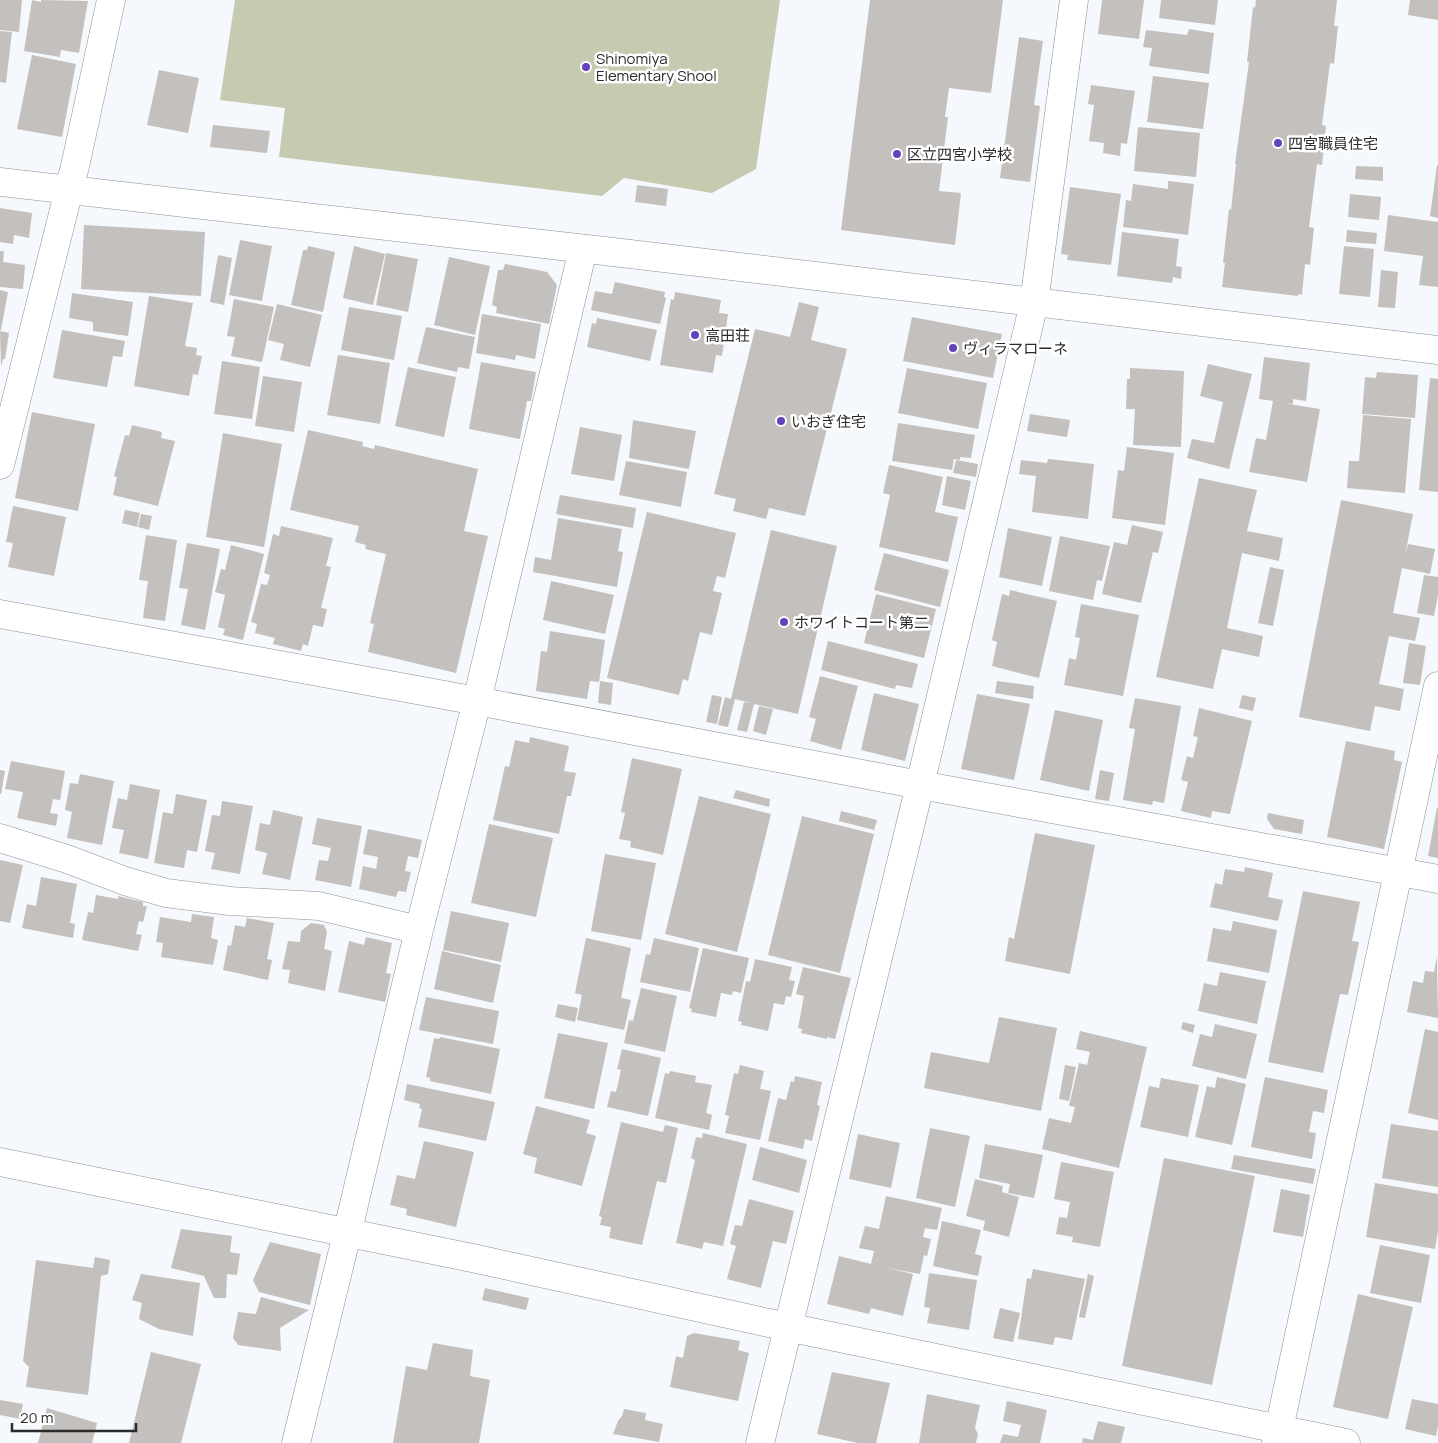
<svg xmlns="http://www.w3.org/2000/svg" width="1438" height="1443" font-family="Manrope,'Noto Sans JP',sans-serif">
<rect width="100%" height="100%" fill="#f5f8fc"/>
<path fill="#c5cab0" d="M235,0H780L756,169L712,193L624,178L602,196L279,157L285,108L220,100Z"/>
<path fill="#c4c0bd" d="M0,0H22L19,32L0,30Z
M32,0L41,2V0L88,1L79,53L61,50L60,57L24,51Z
M870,0H1003L991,93L949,88L945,117H948L939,191L961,193L955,245L841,230Z
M1102,0H1144L1139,39L1098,34Z
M1161,0H1218L1215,25L1159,18Z
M1256,0H1337L1334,26H1338L1334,64L1330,63L1322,125L1326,126L1322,165L1317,164L1309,227L1314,228L1310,265L1305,264L1302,295L1298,294V296L1222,287L1225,263H1223L1229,209L1231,210L1236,164H1235L1249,62H1247L1253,7L1255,8Z
M1410,0H1438V20L1408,15Z
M1189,29L1214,33L1209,74L1149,66L1152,48L1143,47L1146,30L1187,35Z
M0,31L12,32L6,83L0,82Z
M1019,37L1043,41L1034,105L1040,106L1030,182L1000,178Z
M32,55L76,64L62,137L17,129Z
M159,70L199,78L188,133L147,125Z
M1153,76L1209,83L1203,129L1147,122Z
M1091,85L1135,91L1127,144L1121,143L1120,156L1103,153L1104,143L1089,141L1094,105L1088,104Z
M213,125L270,131L267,153L210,147Z
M1138,127L1200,133L1196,177L1134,171Z
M1437,165H1438V218L1430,216Z
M1356,166L1383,167V181L1355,179Z
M1168,181L1194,184L1188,235L1123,227L1126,200L1131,201L1133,184L1168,189Z
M637,185L668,189L666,206L635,202Z
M1070,187L1121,194L1111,265L1067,260L1068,255L1061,254Z
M1350,194L1381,197L1379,220L1348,217Z
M0,208L32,213L29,238L14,235L13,244L0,242Z
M1388,215L1438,222V287L1419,285L1423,256L1384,251Z
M84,225L205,232L201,296L81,289Z
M1347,230L1377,233L1376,244L1346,242Z
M1122,232L1179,239L1176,266L1182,267L1181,279L1173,277L1172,283L1117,276Z
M240,240L272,246L262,301L229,295Z
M308,246L335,252L323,312L291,305L303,250H307Z
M354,246L385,254L373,305L343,298Z
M1344,246L1374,249L1370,297L1339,294Z
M0,251H4L3,262L25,265L23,289L0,287Z
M386,253L418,259L408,312L376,305Z
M218,255L232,258L224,305L210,302Z
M449,257L490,266L475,335L434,325Z
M505,264L547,272L557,285L549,324L496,313L497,307L492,305L498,270H503Z
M1381,270L1398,272L1395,308L1378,307Z
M615,282L665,292L664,297L666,298L660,324L591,310L595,291L612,294Z
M0,290L8,292L1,330H0Z
M675,292L721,300L719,313L728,314L722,356L716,355L713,373L660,365L671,299L674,300Z
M72,293L133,302L128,336L93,331V322L69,318Z
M149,296L193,303L185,346L197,348L196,355L202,356L198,375L193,374L189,396L134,386Z
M234,299L274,307L262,362L231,356L235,337L227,336Z
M799,302L819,307L811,340L847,349L805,516L769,508L766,519L733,511L736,499L714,494L755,329L790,337Z
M277,304L322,315L310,367L280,360L284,344L268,340Z
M349,307L402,316L394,360L341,350Z
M482,314L541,324L535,359L516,355L515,360L476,353Z
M912,317L1002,334L993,378L903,361Z
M597,318L657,330L650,361L587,347L592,323L596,324Z
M426,327L475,337L469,369L458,367L457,372L417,363Z
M62,330L125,341L122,357L113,356L107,387L53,378Z
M0,331L9,333L5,359H3L1,367Z
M338,355L390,363L380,424L327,415Z
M1264,357L1310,363L1306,401L1293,399V404L1283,403L1320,409L1307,482L1249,472L1256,438L1266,440L1273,401L1259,399Z
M222,361L260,367L252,419L214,414Z
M481,362L536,372L531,401H527L520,439L469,429Z
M1208,364L1252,374L1229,469L1187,458L1192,439L1214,443L1223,402L1200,396Z
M408,367L456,377L444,437L395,426Z
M907,368L987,383L978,429L898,413Z
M1130,368L1184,371L1181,447L1133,445L1135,409H1126L1127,379H1130Z
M1377,372L1418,375L1415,418L1362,414L1365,377L1376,378Z
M263,376L302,382L294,432L255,426Z
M1430,378L1438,379V492L1419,490Z
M32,412L95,424L78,511L15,498Z
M1030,414L1070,420L1067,437L1027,431Z
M1363,415L1411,419L1405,493L1347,488L1349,461H1359Z
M633,420L696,431L689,469L629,458Z
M898,423L975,435L971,458L960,457V460L954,459L952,470L892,461Z
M132,425L162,432L161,438L175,441L158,506L113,495L117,477L114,476L125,435L129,436Z
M580,427L622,435L614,481L571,474Z
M308,430L363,442L362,446L374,449L375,445L478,469L464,531L488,536L456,673L368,652L374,624L370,623L386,554L365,549L366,545L355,542L359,526L290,510Z
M223,433L282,444L264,547L206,537Z
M1127,447L1174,453L1165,525L1112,518L1118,470L1124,471Z
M1048,459L1094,464L1088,519L1032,512L1036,476L1019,474L1021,460L1047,463Z
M956,460L978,464L976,477L953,473Z
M626,461L687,472L681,507L619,495Z
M889,465L943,477L935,512L958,517L948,562L879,547L890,495L883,493Z
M947,476L971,481L965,510L942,505Z
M1199,478L1257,490L1247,531L1283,538L1279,561L1242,553L1227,628L1263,636L1259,657L1222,649L1213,689L1156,677Z
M560,495L636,508L633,528L556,514Z
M1341,500L1413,514L1405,555L1408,544L1435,549L1430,574L1402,568L1393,613L1420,618L1415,641L1389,636L1379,684L1404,689L1400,711L1375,706L1370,731L1299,717Z
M13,506L66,517L54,576L8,567L13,543L6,542Z
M125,510L140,513L137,527L122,523Z
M647,512L736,533L725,578L717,576L713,591L722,593L712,635L700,632L688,681L683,679L679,695L607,678Z
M141,514L152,516L149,530L138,527Z
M558,518L622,529L618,551L623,552L617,587L533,572L535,557L551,560Z
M1132,525L1163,532L1158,553L1153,552L1141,603L1102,594L1114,542L1127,545Z
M281,526L333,538L326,566L331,567L321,608L327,609L323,627L313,625L308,646L303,644L301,651L273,644L275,638L255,633L257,624L251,622L261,584L267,585L270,575L264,573L273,534L279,536Z
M1008,528L1052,537L1042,586L999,577Z
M771,530L837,546L798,714L754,704L747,732L737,730L744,702L751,703L735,699L728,727L718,725L725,697L731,699Z
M146,535L177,540L165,621L143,618L148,581L139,580Z
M1060,536L1110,546L1102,581L1097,580L1093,600L1049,591Z
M187,543L220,549L205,630L181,625L188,589L179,588Z
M231,545L264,554L243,640L223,635L225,629L218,627L225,595L215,592L221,569L225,570Z
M884,553L949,570L940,607L874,590Z
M1270,567L1284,570L1273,626L1258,623Z
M1424,575L1438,577V595L1434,616L1417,613Z
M551,581L614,595L605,634L543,620Z
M1010,590L1057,601L1039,678L992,666L997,642L992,640L1002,594L1009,596Z
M876,594L936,609L924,658L864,643Z
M1081,604L1139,615L1123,696L1064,685L1069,658L1076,660L1080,638L1075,637Z
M550,631L605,640L599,682L590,681L587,699L536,691L541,651L547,652Z
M828,641L918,664L912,688L896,685L895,689L821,670Z
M1409,643L1426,646L1420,685L1403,683Z
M820,676L858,686L841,750L810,741L816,719L809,717Z
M600,681L613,683L611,705L598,703Z
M997,681L1034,686L1033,699L995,693Z
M874,693L919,704L905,761L861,750Z
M977,694L1030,704L1014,780L961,769Z
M712,695L722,697L717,724L706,722Z
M1242,695L1256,698L1253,711L1239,708Z
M1135,698L1181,706L1164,803L1153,801L1152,805L1123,800L1135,729L1129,728Z
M759,706L773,709L766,735L753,731Z
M1199,708L1252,721L1230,814L1212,811L1211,818L1181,811L1188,782L1181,780L1187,756L1193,758L1198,737L1193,736Z
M1055,710L1103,720L1089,791L1040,780Z
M530,737L569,746L564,771L576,773L571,796H567L559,834L493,820L505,766L509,767L515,740L529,743Z
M1346,741L1395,751L1394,760L1402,762L1384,849L1327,837Z
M632,758L682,769L663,855L630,847L631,841L619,839L625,813L621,812Z
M11,761L65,771L60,800L53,799L50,813L58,814L56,826L17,818L23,792L5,789Z
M0,770L5,771L1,794H0Z
M1100,770L1114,773L1109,801L1095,799Z
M80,774L114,781L102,845L67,838L72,812L65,810L70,783L78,784Z
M130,784L160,790L148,859L119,853L124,830L112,828L118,798L127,800Z
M736,790L770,799L769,807L733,798Z
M176,794L207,800L197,852L187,850L184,868L154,863L163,812L173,814Z
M699,796L771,814L737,952L665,934Z
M222,801L253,806L240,874L211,869L215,853L205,851L212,815L220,816Z
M1437,808H1438V858L1428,856Z
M273,810L303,817L290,880L262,874L267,853L255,850L260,823L270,825Z
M841,811L877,820L874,830L839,821Z
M1268,813L1304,820L1302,834L1274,829L1267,819Z
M802,816L874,834L840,973L768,955Z
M317,818L362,826L351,887L315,880L319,860L328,861L331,848L312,844Z
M489,824L553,838L536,917L471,903Z
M368,829L422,840L418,858L408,856L405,871L411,872L406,892L398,891L396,897L359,889L363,866L376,869L378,857L363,854Z
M1035,833L1095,845L1070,974L1005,961L1009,937L1014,939Z
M605,854L656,863L641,940L591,931Z
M0,860L23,865L10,923L0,921Z
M1245,867L1273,873L1268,897L1283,900L1278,921L1210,907L1215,883L1222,885L1225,869L1244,872Z
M41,877L77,884L70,923L75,924L73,938L22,928L27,904L36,906Z
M1303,891L1360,902L1352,941L1359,942L1348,995L1340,994L1323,1073L1268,1062Z
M96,895L118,899V896L143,902V906H147L143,922L139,921L136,934L142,935L138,951L82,940L88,912L93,913Z
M451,911L509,923L501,962L443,950Z
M192,914L214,917L211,938L218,940L213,965L161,957L163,943L156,942L160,917L191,922Z
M247,918L274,923L267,959L272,960L268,980L223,970L228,945L231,946L235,925L245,927Z
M1233,921L1277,930L1269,973L1207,961L1213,928L1231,931Z
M311,923L324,925L327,932L324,949L332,951L325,991L288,983L290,970L282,969L288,941L300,942L301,931Z
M366,937L392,943L386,973L391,974L385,1002L338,992L349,941L364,945Z
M586,938L631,948L621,998L631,1000L624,1030L577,1020L582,995L575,993Z
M654,938L699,948L690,992L640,982L646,954L650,955Z
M703,948L749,958L741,993L733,991L732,995L721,993L716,1017L691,1012L692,1009L689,1008Z
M442,951L501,965L493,1003L434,989Z
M1437,956L1438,1018L1407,1012L1413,981L1423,983L1425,971L1434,972Z
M755,959L792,967L789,980L795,981L791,997L786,996L784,1005L774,1003L768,1031L741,1025L742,1022L738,1021L746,981L750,982Z
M803,967L851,978L835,1039L827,1037V1039L801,1033L802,1029L798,1028L804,996L796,994Z
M1220,972L1266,981L1257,1024L1198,1011L1204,983L1217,986Z
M641,988L677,996L665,1052L624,1043L629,1020L633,1021Z
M426,997L499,1011L493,1044L419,1030Z
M558,1004L578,1008L575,1022L555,1017Z
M999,1017L1057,1028L1041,1111L924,1088L931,1052L989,1063Z
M1183,1022L1195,1025L1193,1033L1181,1029Z
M1215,1024L1257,1034L1246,1079L1192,1066L1200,1034L1212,1037Z
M1425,1029L1438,1032V1120L1408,1113Z
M1080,1031L1147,1047L1119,1168L1042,1149L1049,1118L1071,1123L1075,1107L1069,1106L1079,1063L1087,1065L1090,1052L1076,1049Z
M558,1033L608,1043L594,1109L544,1098Z
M440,1037L500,1049L491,1094L430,1081V1078L426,1077L434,1038L439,1039Z
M622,1049L661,1058L648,1116L607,1107L611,1091L616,1092L621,1070L617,1069Z
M740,1065L764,1071L760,1089L771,1091L760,1140L725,1133L729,1116L725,1115L734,1073L738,1074Z
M1065,1065L1076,1067L1069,1101L1059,1099Z
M670,1071L696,1076L695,1082L712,1085L706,1113L712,1115L709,1130L655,1118L665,1073L669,1074Z
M795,1076L822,1082L817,1105L820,1106L812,1141L805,1139L803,1149L768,1141L778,1098L786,1100L791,1081L794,1082Z
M1217,1077L1246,1084L1232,1145L1195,1137L1207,1086L1215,1088Z
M1265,1077L1328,1090L1324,1113L1313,1111L1309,1132L1316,1133L1312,1159L1251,1147Z
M1161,1078L1199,1085L1188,1137L1140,1127L1149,1086L1159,1088Z
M407,1084L495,1102L486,1141L418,1127L422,1109L419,1108L420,1104L404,1100Z
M536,1106L590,1120L586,1133L596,1136L582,1186L534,1173L537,1158L523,1154Z
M621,1122L663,1132L665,1125L678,1128L666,1183L657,1181L642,1245L609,1238L611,1227L600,1225L602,1217L599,1216Z
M1391,1124L1438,1131V1187L1382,1178Z
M930,1128L970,1136L955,1207L916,1198Z
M703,1133L747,1144L723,1246L704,1242L702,1249L676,1243L695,1160L691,1158L696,1137L702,1138Z
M858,1134L900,1143L891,1188L849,1179Z
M424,1141L474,1152L456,1227L406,1215L407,1209L390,1205L397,1175L415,1179Z
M985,1144L1043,1155L1034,1198L1008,1193L1010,1184L979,1178Z
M760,1147L807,1160L799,1193L752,1180Z
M1234,1155L1316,1169L1313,1184L1231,1169Z
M1164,1158L1255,1176L1212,1385L1122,1366Z
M1061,1162L1114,1172L1100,1247L1072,1242L1073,1237L1056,1234L1059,1217L1067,1218L1070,1202L1054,1199Z
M975,1179L1003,1186L1002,1192L1019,1197L1009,1237L983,1230L985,1221L966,1216Z
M1375,1183L1438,1194V1231L1435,1249L1366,1237Z
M1281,1189L1310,1195L1303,1237L1273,1232Z
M886,1196L942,1208L937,1230L925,1228L923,1237L931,1239L927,1256L924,1255L920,1274L887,1268L913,1274L903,1316L871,1308L869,1314L827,1304L839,1256L871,1264L874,1251L859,1248L865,1226L879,1229Z
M749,1199L794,1211L786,1244L773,1241L761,1288L727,1279L736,1246L730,1244L735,1225L742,1226Z
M942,1221L981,1230L975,1254L982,1256L978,1276L933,1266Z
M181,1229L232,1236L230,1252L240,1254L237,1275L227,1274L226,1298H214L204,1276L171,1268Z
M270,1242L321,1254L310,1305L259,1292L253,1280Z
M1380,1245L1430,1255L1421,1303L1370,1293Z
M95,1257L110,1260L108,1274L101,1276L88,1395L26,1387L29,1367L23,1361L36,1260L93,1268Z
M1033,1269L1085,1279L1072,1340L1055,1337L1053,1345L1018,1339L1027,1278L1031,1279Z
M929,1273L977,1280L969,1330L927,1323L930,1308L924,1307Z
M141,1274L200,1283L193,1336L159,1329L139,1319L142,1303L132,1300Z
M1088,1274L1094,1276L1085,1318L1079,1317Z
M485,1288L529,1298L526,1310L482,1300Z
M1358,1294L1413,1307L1388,1419L1333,1407Z
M261,1297L309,1310L280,1328L281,1351L238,1345L233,1338L238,1312L256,1314Z
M1000,1308L1020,1313L1013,1342L993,1338Z
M694,1333L740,1341L738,1350L749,1353L738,1401L670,1387L676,1356L683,1358L687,1336Z
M433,1343L473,1350L470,1376L490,1380L479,1443H393L406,1366L427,1370Z
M151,1352L201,1364L181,1443H129Z
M832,1372L890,1383L876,1443H858L817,1434Z
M927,1394L980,1405L975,1428L978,1434L976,1443H919Z
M1412,1399L1438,1404V1426L1436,1436L1405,1429Z
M0,1400L23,1404L20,1419L0,1415Z
M1007,1401L1047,1410L1040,1443H1000L1003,1434L1018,1437L1021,1425L1003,1421Z
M47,1408L97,1423L92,1443H38Z
M624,1409L646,1413L645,1420L663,1424L659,1442L613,1434L618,1421L622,1416Z
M1098,1421L1125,1427L1121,1443H1082L1083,1438L1093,1440Z"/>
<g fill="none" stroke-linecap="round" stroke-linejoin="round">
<defs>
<path id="minor" d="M0,182L613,252L1438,350
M0,465L76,162L111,0
M0,614L477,701L920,785L1438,879
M0,838L67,859L125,881L166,893L230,901L319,906L419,930
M0,1162L477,1259L787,1327L1346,1443
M296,1443L347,1234L419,930L477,701L583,249
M760,1443L920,785L1034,303L1074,0
M1276,1443L1438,686"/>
</defs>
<use href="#minor" stroke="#8d8f93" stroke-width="29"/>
<use href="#minor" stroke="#fff" stroke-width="28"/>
</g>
<g fill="#6442bb" stroke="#fff" stroke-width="2">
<circle cx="586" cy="67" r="5"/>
<circle cx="1278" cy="143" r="5"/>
<circle cx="897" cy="154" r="5"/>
<circle cx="695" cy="335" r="5"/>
<circle cx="953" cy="348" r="5"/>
<circle cx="781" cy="421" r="5"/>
<circle cx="784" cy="622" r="5"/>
</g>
<g text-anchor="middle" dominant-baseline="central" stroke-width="5" stroke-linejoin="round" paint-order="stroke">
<g font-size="15" fill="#2a2b2d" stroke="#fff" text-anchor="start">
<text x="596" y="58">Shinomiya<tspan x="596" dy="17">Elementary Shool</tspan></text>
<text x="1288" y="143">四宮職員住宅</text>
<text x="907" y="154">区立四宮小学校</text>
<text x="705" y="335">高田荘</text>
<text x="963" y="348">ヴィラマローネ</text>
<text x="791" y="421">いおぎ住宅</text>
<text x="794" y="622">ホワイトコート第二</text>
</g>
</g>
<path d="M12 1423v8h124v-8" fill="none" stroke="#2a2b2d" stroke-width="2.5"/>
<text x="20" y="1423" font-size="15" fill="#2a2b2d" stroke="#ffffff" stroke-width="4" paint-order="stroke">20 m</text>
</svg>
